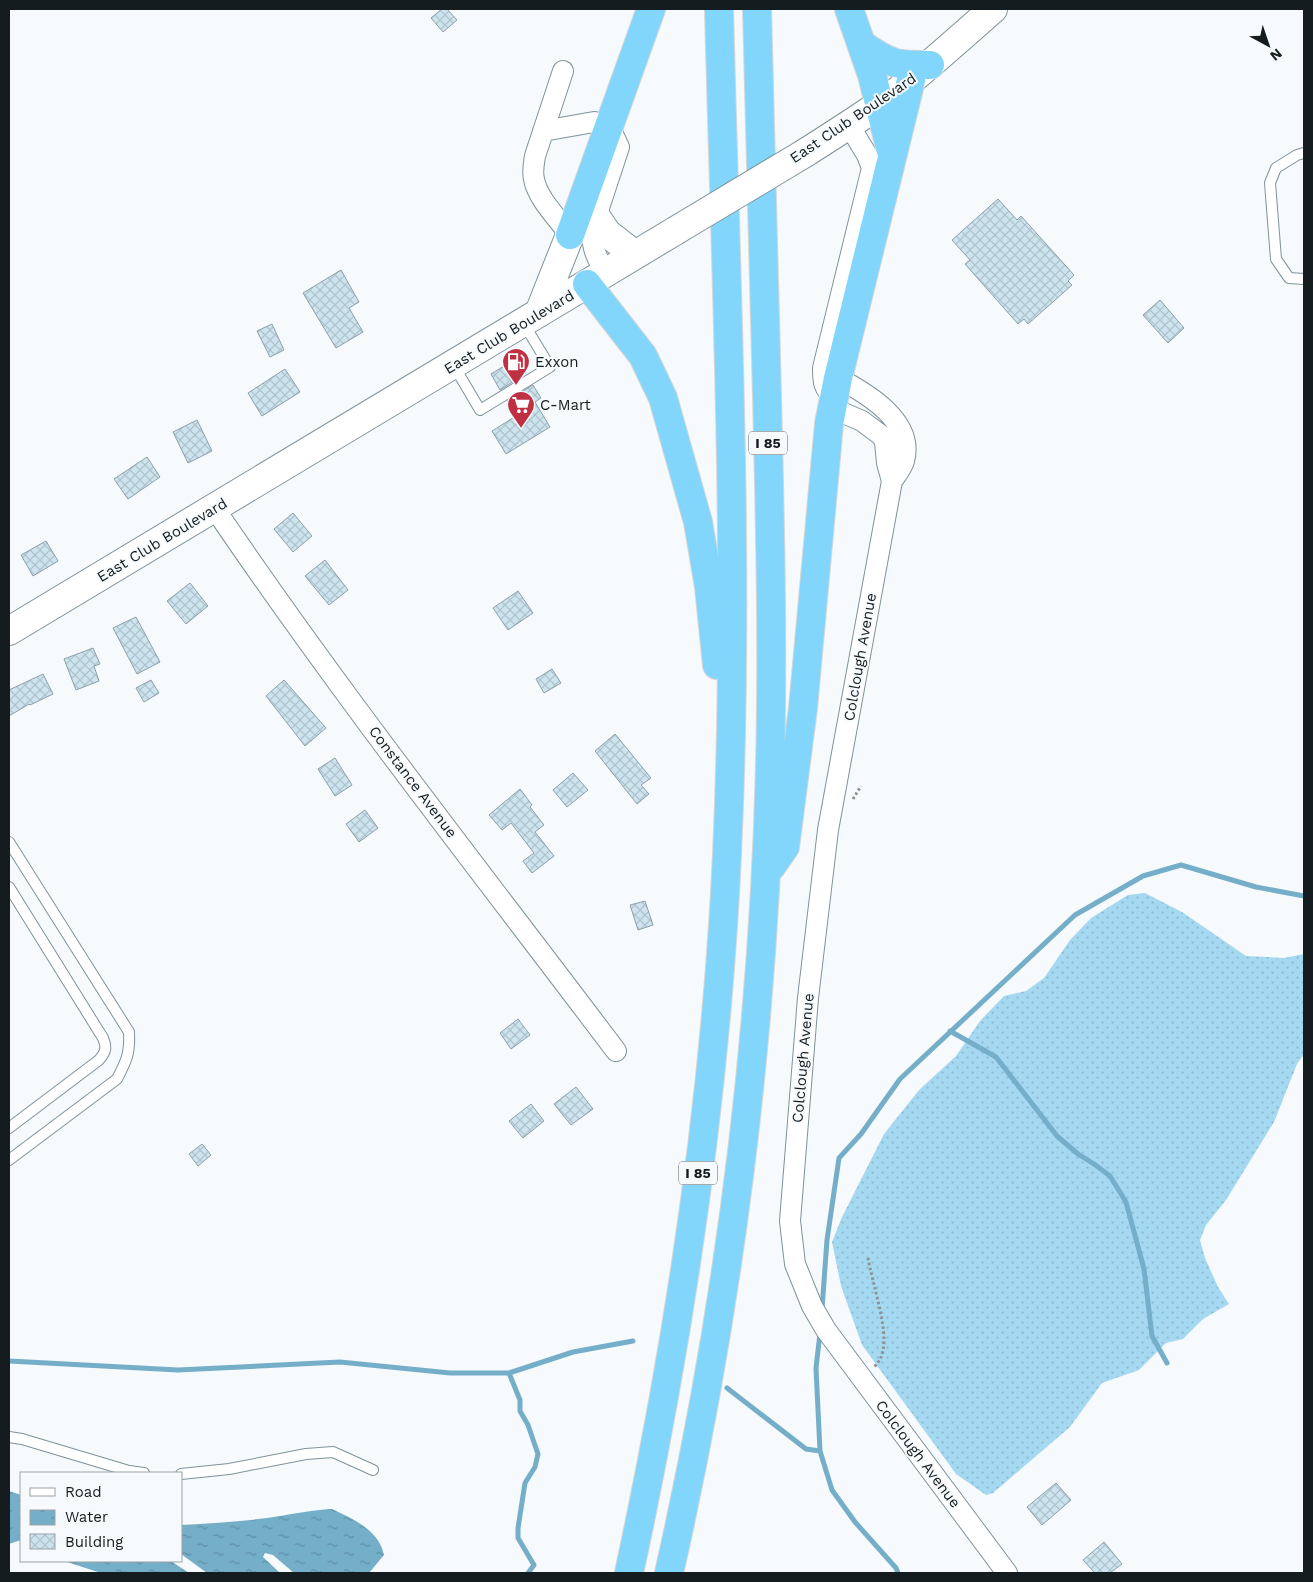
<svg xmlns="http://www.w3.org/2000/svg" width="1313" height="1582" font-family="'Work Sans',sans-serif">
<defs>
<pattern id="grass-dots" width="8" height="8" patternUnits="userSpaceOnUse" patternTransform="scale(1.25)"><rect width="8" height="8" fill="#a5d8f1"/><path d="M2 2h.1M6 6h.1" fill="none" stroke="#8db9ce" stroke-width="1.8" stroke-linecap="round"/></pattern>
<pattern id="water-ripples" width="26" height="14" patternUnits="userSpaceOnUse" patternTransform="scale(1.25)"><rect width="26" height="14" fill="#75aec9"/><path d="M2 4q2-2 4 0t4 0M15 11q2-2 4 0t4 0" fill="none" stroke="#5f8da3"/></pattern>
<pattern id="building-cross-hatch" width="8" height="8" patternUnits="userSpaceOnUse" patternTransform="scale(1.25)"><rect width="8" height="8" fill="#cde4ef"/><path d="M0 0l8 8M0 8l8-8" fill="none" stroke="#afc3cd"/></pattern>
</defs>
<rect width="100%" height="100%" fill="#f6fafc"/>
<path fill="url(#grass-dots)" d="M1145,893L1182,912L1246,956L1284,958L1304,954V1054L1297,1064L1274,1122L1226,1200L1206,1225L1200,1240L1205,1258L1218,1287L1229,1304L1203,1319L1183,1339L1166,1343L1139,1370L1102,1383L1070,1427L993,1493L986,1495L956,1474L862,1345L841,1286L832,1242L842,1217L884,1134L919,1090L956,1056L980,1021L1004,996L1026,991L1044,978L1070,940L1091,918L1128,895Z"/>
<path fill="url(#water-ripples)" d="M9,1491L21,1495V1540L9,1544Z
M332,1509C353,1519 379,1530 384,1555L369,1573H294L273,1555L265,1553L263,1557L280,1573H207L181,1554V1525C210,1523 238,1522 267,1518C289,1515 310,1510 332,1509Z
M64,1561H171L189,1573H101Z"/>
<g fill="none" stroke-linecap="round" stroke-linejoin="round">
<path stroke="#75aec9" stroke-width="5" d="M950,1031L996,1057L1057,1136L1078,1154L1094,1164L1110,1176L1126,1202L1144,1269L1152,1336L1167,1363
M822,1309L827,1240L839,1158L861,1134L900,1079L1075,915L1143,876L1181,865L1256,887L1304,896
M820,1333L816,1368L820,1451L832,1490L855,1522L896,1568L898,1573
M9,1361L178,1370L340,1362L450,1373H509L573,1352L633,1341
M509,1373L520,1400V1411L528,1425L538,1454L535,1467L525,1483L518,1528V1538L534,1565L528,1573
M727,1388L806,1449L820,1451"/>
</g>
<path fill="url(#building-cross-hatch)" stroke="#8ba0ab" d="M442,9H447L457,20L443,32L431,18Z
M998,199L1017,220L1021,216L1074,275L1068,281L1072,285L1028,324L1024,319L1018,324L965,264L970,260L952,240Z
M341,270L359,302L349,308L363,332L336,348L303,293Z
M1160,300L1184,328L1168,343L1143,315Z
M272,324L284,350L270,357L257,331Z
M517,358L526,373L500,390L491,374Z
M285,369L300,392L262,416L248,393Z
M533,385L541,398L535,402L550,427L506,454L492,431L516,416L507,401Z
M197,420L212,451L188,463L173,432Z
M147,457L160,477L128,499L114,479Z
M293,513L312,536L293,552L274,529Z
M46,541L58,561L33,576L21,555Z
M325,560L348,590L329,605L305,576Z
M190,583L208,606L186,624L167,601Z
M518,591L533,613L508,630L493,608Z
M136,617L160,662L137,674L113,628Z
M93,648L100,664L94,666L99,681L76,690L64,659Z
M552,669L561,683L544,693L536,679Z
M43,674L53,694L30,705L29,704L9,716V690Z
M151,680L159,693L144,702L136,688Z
M284,680L326,728L305,746L266,696Z
M615,734L651,778L641,785L649,794L637,804L595,751Z
M335,758L352,785L335,796L318,769Z
M573,773L588,790L567,807L553,790Z
M520,789L532,805L530,807L544,825L535,832L554,856L532,873L523,861L534,853L511,823L502,830L489,815Z
M365,810L378,828L359,842L346,824Z
M645,901L653,925L638,930L630,905Z
M518,1019L530,1035L511,1049L500,1033Z
M576,1087L593,1109L571,1125L554,1104Z
M531,1104L544,1121L523,1138L509,1121Z
M202,1144L211,1155L198,1166L189,1154Z
M1056,1483L1071,1500L1042,1525L1027,1507Z
M1104,1542L1122,1564L1110,1573H1095L1083,1560Z"/>
<g fill="none" stroke-linecap="round" stroke-linejoin="round">
<defs>
<path id="lane" d="M1304,153L1297,155L1276,168L1270,183L1276,259L1289,278L1304,279
M454,366L480,410L550,367L524,324
M9,842L129,1032C130,1053 127,1060 117,1079L9,1160
M9,887L103,1038C107,1047 106,1052 99,1060L9,1128
M9,1437L22,1439L129,1471L144,1473
M181,1474L229,1469L306,1454L333,1452L373,1470"/>
<path id="street" d="M563,71L535,156C534,163 532,171 534,179C537,198 559,220 570,235
M543,131L594,122L609,126L619,147L592,229C591,248 597,257 605,273
M838,378C866,393 915,421 904,461C902,468 896,475 892,481L828,830L808,998L790,1221L795,1264L812,1306L826,1330L1007,1573
M834,395C823,390 823,380 823,368L872,168L867,155L849,125
M832,408L862,421L882,436L885,442L887,463L892,481
M215,509C341,695 481,872 616,1051"/>
<path id="secondary" d="M805,153C835,134 865,115 894,94C928,67 960,38 993,9
M596,217L607,233L635,255
M539,313L570,235
M9,631L675,231"/>
<path id="highway" d="M849,9L872,75L891,151
M864,46C892,65 896,65 930,65
M570,235L651,9
M587,284L643,356L663,398L698,522L709,587L717,665
M771,867L785,847L803,708L829,424L838,378L911,80
M629,1573C680,1337 716,1096 727,854C740,572 726,290 719,9
M669,1573C729,1309 763,1038 770,767C773,643 770,520 767,396C763,267 760,138 757,9"/>
</defs>
<use href="#lane" stroke="#7e929c" stroke-width="12"/>
<use href="#street" stroke="#7e929c" stroke-width="22"/>
<use href="#secondary" stroke="#7e929c" stroke-width="30"/>
<use href="#highway" stroke="#d5d6d7" stroke-width="30"/>
<path stroke="#8d9396" stroke-width="3" stroke-dasharray="2.5 2.5" stroke-linecap="butt" d="M853,799L861,786
M868,1258C872,1282 888,1328 883,1350C882,1357 879,1362 874,1367"/>
<use href="#lane" stroke="#fff" stroke-width="10"/>
<use href="#street" stroke="#fff" stroke-width="20"/>
<use href="#secondary" stroke="#fff" stroke-width="28"/>
<use href="#highway" stroke="#82d6fc" stroke-width="28"/>
<defs>
<path id="secondary-bridge" d="M675,231L805,153"/>
</defs>
<use href="#secondary-bridge" stroke="#7e929c" stroke-width="30" stroke-linecap="butt"/>
<use href="#secondary-bridge" stroke="#fff" stroke-width="28"/>
</g>
<defs>
<symbol id="fuel-pin" viewBox="-11 -11 22 30"><path d="M0 17L-7.5 6A9.5 9.5 0 1 1 7.5 6Z" fill="#c03043" stroke="#f6fafc"/><path d="M-5.5-6h7V0h2V4h1.3V-2.5L3-4.5l.8-.8L6-3V5H2.5V1h-1V6h-7ZM-4.2-4.7v3.2H.2V-4.7Z" fill="#fff"/></symbol>
<symbol id="supermarket-pin" viewBox="-11 -11 22 30"><path d="M0 17L-7.5 6A9.5 9.5 0 1 1 7.5 6Z" fill="#c03043" stroke="#f6fafc"/><path d="M-6-5.5h2.5l.6 2H6L4.5 2H-2.5L-4.4-4H-6ZM-1.5 3.2a1.3 1.3 0 1 0 .1 0ZM3 3.2a1.3 1.3 0 1 0 .1 0Z" fill="#fff"/></symbol>
</defs>
<g fill-rule="evenodd">
<use href="#fuel-pin" x="500" y="346" width="32" height="43"/>
<use href="#supermarket-pin" x="505" y="389" width="32" height="43"/>
</g>
<g text-anchor="middle" dominant-baseline="central" stroke-width="4" stroke-linejoin="round" paint-order="stroke">
<g fill="#f6fafc" stroke="#585f62" stroke-width="1">
<rect x="749" y="431.5" width="38" height="23" rx="4"/>
<rect x="679" y="1161.5" width="38" height="23" rx="4"/>
</g>
<g font-size="14" font-weight="bold" fill="#141c20">
<text x="768" y="443">I 85</text>
<text x="698" y="1173">I 85</text>
</g>
<g font-size="15" fill="#141c20" stroke="#f6fafc">
<text transform="translate(853 118) rotate(-34)">East Club Boulevard</text>
<text transform="translate(509 332) rotate(-31)">East Club Boulevard</text>
<text transform="translate(162 540) rotate(-31)">East Club Boulevard</text>
<text transform="translate(860 657) rotate(-80)">Colclough Avenue</text>
<text transform="translate(413 782) rotate(53)">Constance Avenue</text>
<text transform="translate(803 1058) rotate(-85)">Colclough Avenue</text>
<text transform="translate(918 1454) rotate(53)">Colclough Avenue</text>
</g>
<g font-size="15" fill="#141c20" stroke="#f6fafc" text-anchor="start">
<text x="535" y="362">Exxon</text>
<text x="540" y="405">C-Mart</text>
</g>
</g>
<rect width="1313" height="1582" fill="none" stroke="#141c20" stroke-width="20"/>
<rect x="20" y="1472" width="162" height="90" fill="#f6fafc" stroke="#9ca1a4"/>
<rect x="30" y="1488" width="25" height="8" fill="#ffffff" stroke="#9ca1a4"/>
<text x="65" y="1497" font-size="15" fill="#141c20">Road</text>
<rect x="30" y="1510" width="25" height="15" fill="url(#water-ripples)" stroke="#9ca1a4"/>
<text x="65" y="1522" font-size="15" fill="#141c20">Water</text>
<rect x="30" y="1534" width="25" height="15" fill="url(#building-cross-hatch)" stroke="#9ca1a4"/>
<text x="65" y="1547" font-size="15" fill="#141c20">Building</text>
<g transform="translate(1268 45) rotate(140)" stroke="#f6fafc" stroke-width="4" paint-order="stroke">
<path d="M0-4L9 19L0 12L-9 19Z" fill="#141c20"/>
<text y="-8" font-size="14" font-weight="bold" text-anchor="middle" fill="#141c20">N</text>
</g>
</svg>
